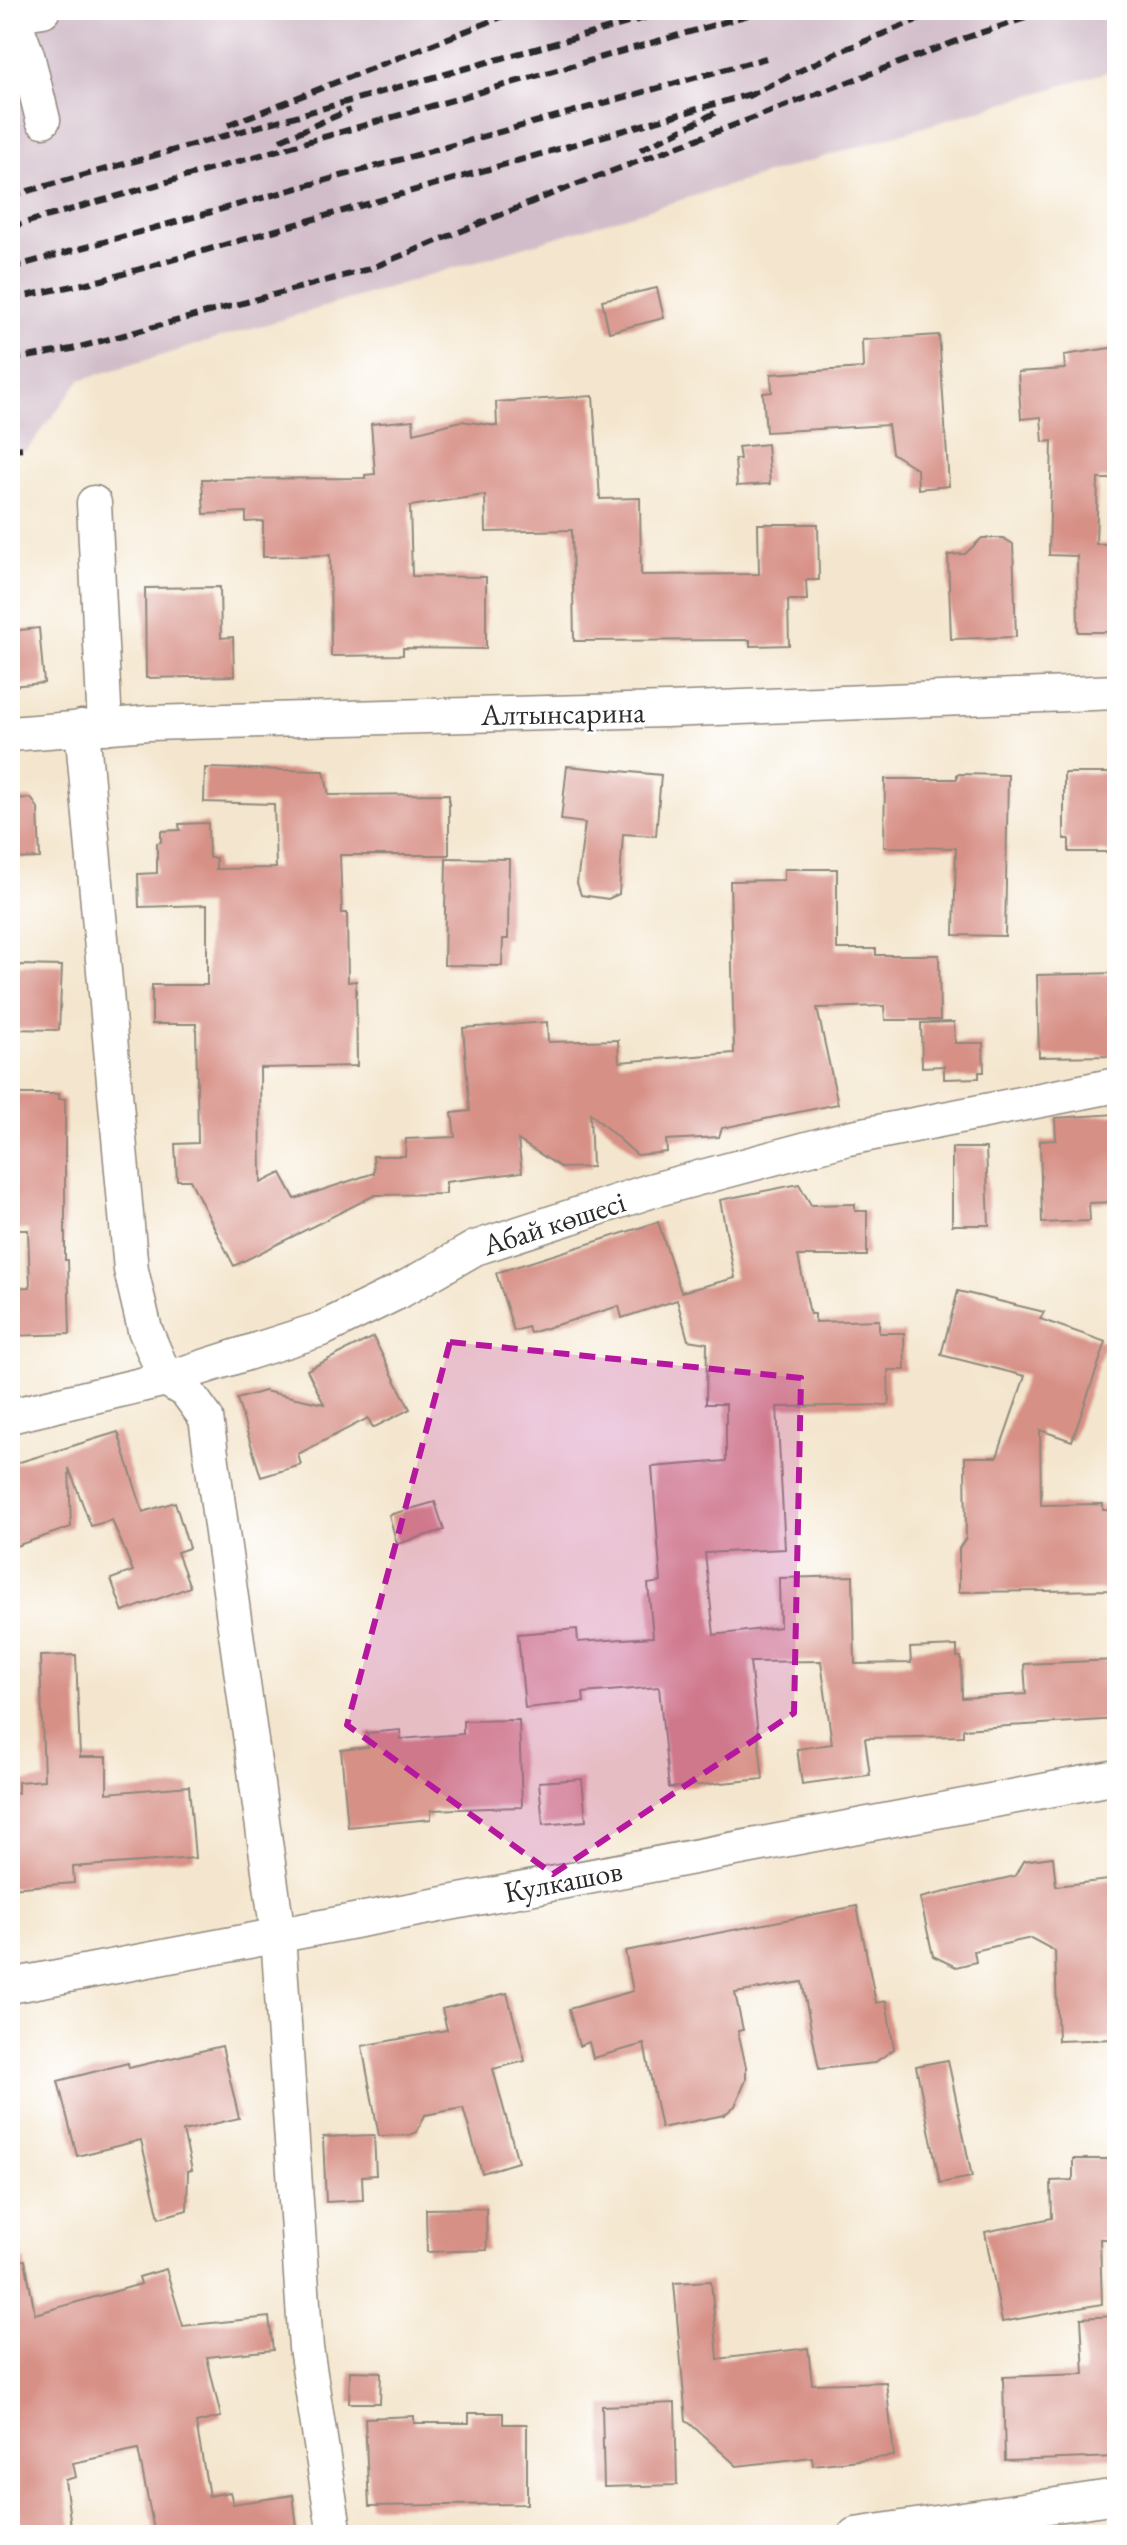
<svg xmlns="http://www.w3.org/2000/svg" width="1127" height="2545" font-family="'EB Garamond',serif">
<rect width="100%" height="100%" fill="#fff"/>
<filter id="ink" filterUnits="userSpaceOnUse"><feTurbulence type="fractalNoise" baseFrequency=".0125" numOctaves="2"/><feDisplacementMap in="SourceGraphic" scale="16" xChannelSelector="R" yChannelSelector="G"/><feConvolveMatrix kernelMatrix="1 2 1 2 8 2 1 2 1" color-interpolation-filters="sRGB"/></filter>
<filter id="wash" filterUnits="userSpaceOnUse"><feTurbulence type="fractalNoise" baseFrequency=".006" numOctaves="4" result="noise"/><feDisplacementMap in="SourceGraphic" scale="32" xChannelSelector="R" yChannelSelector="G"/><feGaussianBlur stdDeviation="1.8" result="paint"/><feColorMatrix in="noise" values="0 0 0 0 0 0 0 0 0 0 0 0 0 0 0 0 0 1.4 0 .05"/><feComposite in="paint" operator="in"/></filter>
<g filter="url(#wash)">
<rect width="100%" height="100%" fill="#f4e6ce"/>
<path fill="#d1bdc9" d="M10,10H1117V69L80,380L27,450L10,453Z"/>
<g id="blocks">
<path fill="#d79086" d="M657,288L664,318L609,332L602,300Z
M939,335L949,486L918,489L917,469L892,453L888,425L766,432L763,393L772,392L771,374L863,368L862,340Z
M1117,347V479H1098L1096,544H1117V632H1078L1077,556L1049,555L1052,441L1043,442L1041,417L1021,419L1018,372L1065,369L1064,355Z
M593,396L600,499L640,498L641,575L759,574L758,524H818L819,580H806L807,600H788L789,645L750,646V640L574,641L572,530L486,532L485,495L410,506L412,576L486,577V649L403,648V655L331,656L330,555L263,557V521L246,522V512L204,514L202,479L365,478V475L375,474L371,424L413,420L414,433L461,421L497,426L496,402Z
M767,444L770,484L737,486L735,459H740L738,447Z
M982,538H1003L1013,544L1016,637L951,639L948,555L965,554Z
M220,587L221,638L233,637L234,676L146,678L145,588Z
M39,628L44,683L10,686V631Z
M567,766L661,775L656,836L623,834L619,894L608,899L581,895L577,883L585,823L561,820Z
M205,768L324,771L329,795L449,794V855H340L342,913H347L348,982L356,981L357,1066L260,1068L261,1183L281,1173L295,1199L374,1173L373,1156H405L406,1139L455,1137L452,1113L470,1111L463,1028L547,1022L548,1042L618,1040L619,1062L734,1053L730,881L784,880V869H837V949H876V955H939L940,1020H885L884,1006L817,1008L838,1104L722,1128L719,1137L666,1140L667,1152L637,1155L590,1113L592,1167L562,1168L518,1140L522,1172L446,1182V1194L375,1195L234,1266L190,1180H177L175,1144L198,1143L196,1024H152V985H207V905L139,907L138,874L157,873V843L161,842V831L180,830L179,824L208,823L209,858H216V869L276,868L274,804L204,802Z
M1064,773H1117V838H1113V852H1069V839H1064Z
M957,774L1008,775L1005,936L954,935L956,848L884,847L885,779H957Z
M31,798L38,808L40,858L10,859V799Z
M446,858L509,859L508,939H503L502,966L444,965Z
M18,965L62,966L59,1030L10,1029V971H18Z
M1117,973V1056L1039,1057L1037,975Z
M954,1022L955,1043H983L984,1072H979V1078L944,1079V1066L922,1067L921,1023Z
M10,1094H59V1099H65V1260H68L70,1334L10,1336V1288L30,1287L28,1230H10Z
M1117,1114V1202L1089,1203L1090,1221L1042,1223L1040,1141L1056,1140L1055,1118Z
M952,1148H986L989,1225H952Z
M799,1184L811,1205L855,1204V1211H867V1256H798L810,1314H815V1322L879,1320V1333H904L905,1370H888L889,1405L777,1407L785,1549L705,1553L714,1635L780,1627L779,1578L853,1576L855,1664L911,1663L910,1648L957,1646V1657H961L962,1698L1026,1694L1024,1664L1117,1660V1719L963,1729V1736L865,1738L870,1775L802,1784L797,1749L832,1744L821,1661L750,1662L763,1779L669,1788L659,1687L583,1693L584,1702L525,1708L518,1634L577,1629L578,1642L653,1637L648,1584L661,1582L652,1467L726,1461V1404H706L707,1343L688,1340L677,1300L622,1318L619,1306L530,1333L528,1327L514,1331L496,1273L658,1222L681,1292L735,1278L720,1200Z
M958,1291L1044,1312L1040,1319L1106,1342L1072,1441L1040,1430L1041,1505L1103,1504V1510H1114L1116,1590L959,1592V1548L966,1538L965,1457H997L1025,1376L941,1355Z
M373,1337L410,1409L373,1428L368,1418L298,1454L301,1465L261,1477L237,1399L264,1391L324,1404L307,1370Z
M118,1432L143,1512L175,1502L189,1548L177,1552L190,1587L123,1612L111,1579L133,1571L112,1520L91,1526L69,1468L71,1527L10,1548V1465Z
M435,1502L444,1530L397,1544L389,1515Z
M76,1655L80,1757H107V1793L189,1786L195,1858L73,1867L74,1883L10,1888V1793H18V1782L44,1780L40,1656Z
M519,1720L522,1807L431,1810V1819L348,1827L341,1750L368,1747L367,1733L400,1730L401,1739L463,1734V1721Z
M582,1779L586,1821L543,1825L539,1782Z
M1053,1857L1056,1886L1117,1879V1937L1113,1938L1116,2039L1058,2041L1055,1951L1031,1938L974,1951L976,1962L956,1967L933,1956L920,1898L1015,1876L1023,1861Z
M857,1906L876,2003L886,2001L894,2049L874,2063L819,2069L802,1982L735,1993L743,2030L738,2031L746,2067V2080L735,2106L724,2115L661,2128L644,2044L593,2058L589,2042L579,2046L569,2009L633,1991L625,1951Z
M507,1993L525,2061L493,2069L518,2162L482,2173L463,2108L425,2115L417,2132L409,2135L379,2136L362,2046L447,2030L442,2009Z
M222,2046L239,2118L183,2131L192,2170L188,2171L187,2210L159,2218L141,2140L77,2156L58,2081L128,2063L129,2068Z
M948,2060L972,2177L940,2183L916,2066Z
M374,2135L376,2175L362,2176L363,2200L326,2202L323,2137Z
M1073,2159H1117V2239H1100L1102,2304L1002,2322L985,2232L1052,2218L1051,2181L1073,2180Z
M486,2208L487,2250L427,2252L426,2209Z
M25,2260L35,2314L141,2284L139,2277L166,2269L183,2326L269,2317L273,2350L207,2357L221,2417L196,2423L209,2496L230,2492L233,2504L293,2495L298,2535H155L138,2449L73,2463L76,2477L65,2480L72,2535H10V2261Z
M711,2281L718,2359L808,2348L812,2384L886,2382L894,2456L813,2465L812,2457L737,2466L686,2420L674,2283Z
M1113,2316L1114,2343H1117V2457L1005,2461L1003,2377L1084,2374L1081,2318Z
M350,2371L381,2372L380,2403H349Z
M675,2403L677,2485L604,2487L602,2406Z
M469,2413H503V2424H527V2504L369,2506L365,2418L414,2416V2423H469Z"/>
</g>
</g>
<g filter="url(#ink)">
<use href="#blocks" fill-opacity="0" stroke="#90887c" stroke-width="2"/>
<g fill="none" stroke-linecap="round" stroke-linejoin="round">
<defs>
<path id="minor" d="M10,15L43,10
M12,15L27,55L43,120
M94,503L105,727
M82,727L131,1270L145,1330L166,1379L187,1392L206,1418L278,1935L306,2348L335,2535
M10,734L148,723L667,710L1117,692
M10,1416L166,1379L322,1329L400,1291L475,1248L650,1191L848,1138L1117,1085
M10,1986L1117,1777
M855,2535L1117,2496"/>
</defs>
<use href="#minor" stroke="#90887c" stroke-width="37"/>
<use href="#minor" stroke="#fff" stroke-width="34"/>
<path stroke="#2b2b2b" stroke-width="6" stroke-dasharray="12 6" stroke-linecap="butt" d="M747,97L834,54L941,10
M228,125L519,10
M280,140L350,110
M640,150L715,113
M10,196L674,10
M10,227L766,10
M10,268L766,58
M10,299L102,280L757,92
M10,360L72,349L369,269L554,193L965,38L1050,10
M10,449L25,448"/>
</g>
</g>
<path fill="#b5179e" fill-opacity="0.2" stroke="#b5179e" stroke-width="6" stroke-dasharray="16 10" stroke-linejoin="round" d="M450,1342L801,1378L794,1713L553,1874L347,1725Z"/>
<g text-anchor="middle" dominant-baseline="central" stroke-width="6" stroke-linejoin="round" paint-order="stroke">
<g font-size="30" fill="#2b2b2b" stroke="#fff">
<text transform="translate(563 713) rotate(-1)">Алтынсарина</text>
<text transform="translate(554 1223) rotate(-18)">Абай көшесі</text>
<text transform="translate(563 1881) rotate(-11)">Кулкашов</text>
</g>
</g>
<rect width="1127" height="2545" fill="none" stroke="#fff" stroke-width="40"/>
</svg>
